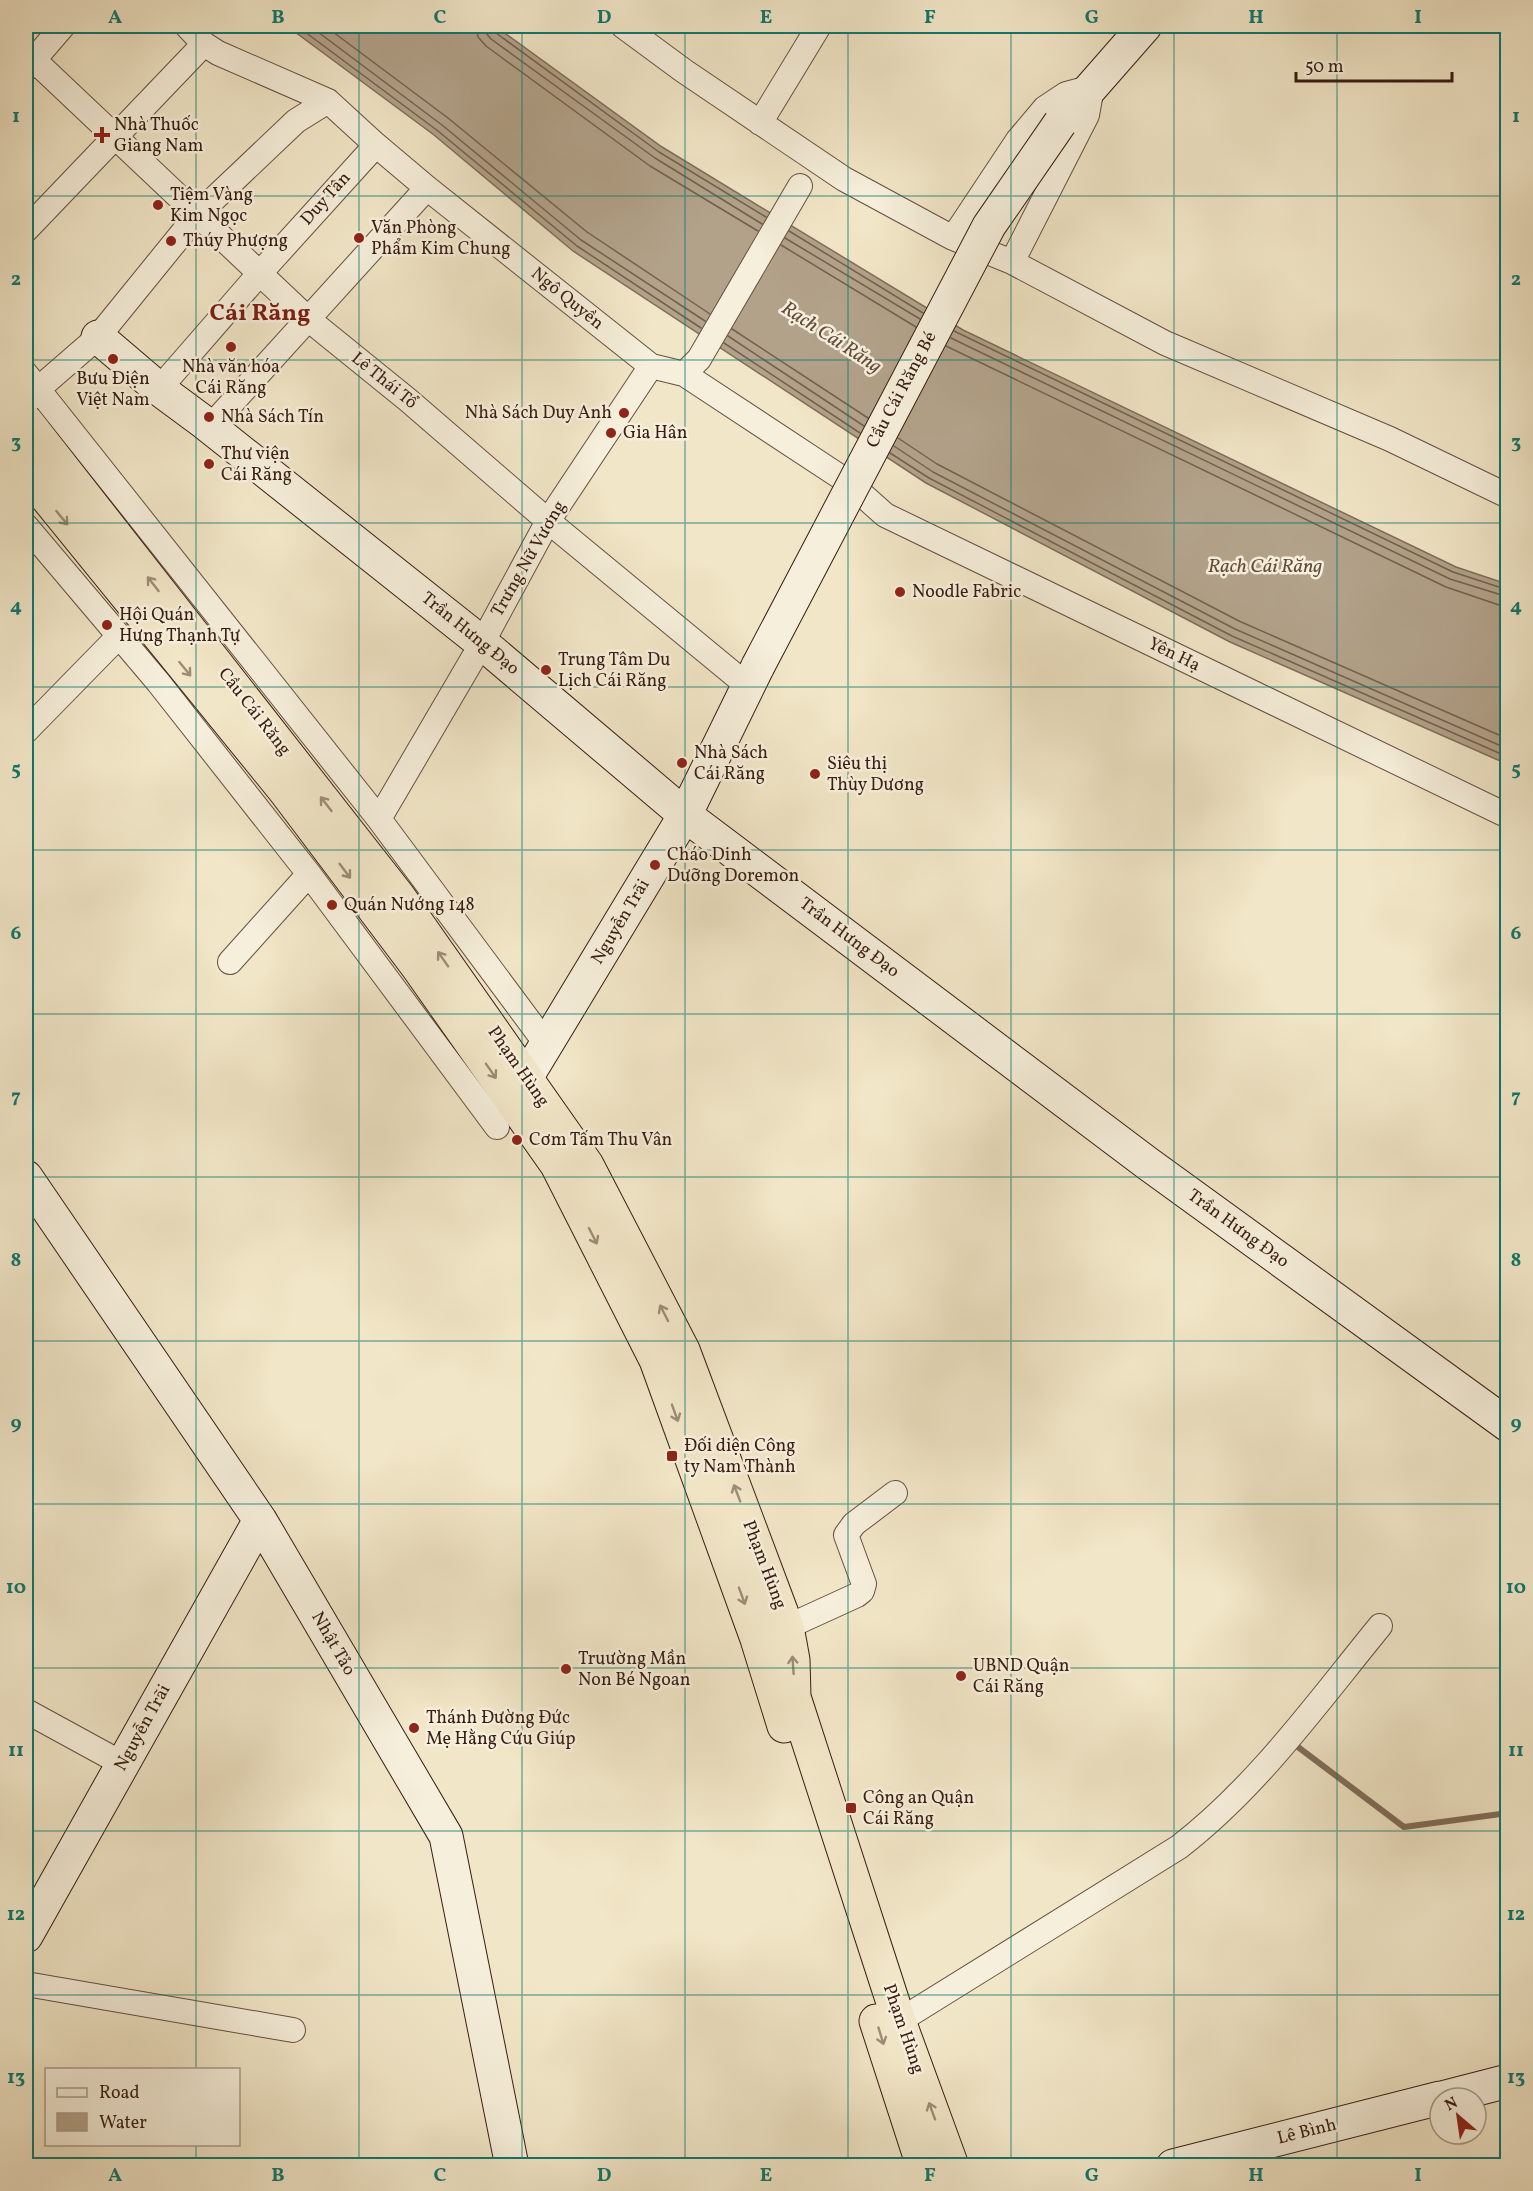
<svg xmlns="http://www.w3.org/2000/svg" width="1533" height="2191" font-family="Vollkorn,serif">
<rect width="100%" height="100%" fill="#f1e6c7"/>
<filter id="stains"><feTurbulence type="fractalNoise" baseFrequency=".00333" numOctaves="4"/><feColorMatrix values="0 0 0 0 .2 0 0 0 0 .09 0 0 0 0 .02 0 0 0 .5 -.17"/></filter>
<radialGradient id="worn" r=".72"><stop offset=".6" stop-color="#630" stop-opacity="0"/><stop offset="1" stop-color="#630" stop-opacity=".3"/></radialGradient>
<path fill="#b2a28a" stroke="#816d5a" stroke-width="1.5" d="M287,26H495L662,147L963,330L1456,567L1507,584V764L1230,642L926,483L573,251L434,135Z"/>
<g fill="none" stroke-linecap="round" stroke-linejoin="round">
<path stroke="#75604e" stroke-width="1.5" d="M297,26L438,131L577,246L701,328
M310,26L442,125L581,240L705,321
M325,26L448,118L587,232L710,314
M476,26L478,37L486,46L650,166L758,231
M485,26L486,33L491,39L655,158L762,224
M493,26L496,33L659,152L766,217
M789,231L923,313
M785,238L920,319
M781,245L916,327
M732,329L868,418
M954,331L1453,572L1508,590
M728,336L864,426
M951,338L1450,579L1508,597
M724,343L860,433
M946,346L1446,587L1499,605L1508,606
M898,438L937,464L1239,621L1508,739
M894,446L933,472L1235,629L1508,749
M890,453L929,478L1232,636L1508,757"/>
<path stroke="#816d5a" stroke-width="6" d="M1294,1744L1404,1827L1508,1813"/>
<defs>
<path id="street" d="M187,26L204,44L218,53L328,101L376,145L427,188L651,366L684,374L848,482L885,515L1508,816
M623,26L684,71L844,179L953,238L1012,262L1165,343L1390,439L1508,496
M34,60L308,319L408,400L548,521L748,686
M26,69L63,26
M760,123L819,26
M26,230L204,44
M953,238L1018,140L1045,108L1066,94L1092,87L1087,115L1012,262
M26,374L379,819L547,1045
M684,374L699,359L800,186
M159,389L260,273L376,145
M26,403L37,390L98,337L197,215L296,121L328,101
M210,427L427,188
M26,526L158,682L309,874L497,1127
M26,731L119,636
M379,819L482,643L548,521L651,366
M230,962L309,874
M787,1627L857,1595L862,1591L864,1584L846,1535L854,1524L895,1493
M26,1711L123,1764
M26,1984L293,2030
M899,2021L1179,1847C1258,1786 1317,1703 1380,1626"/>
<path id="secondary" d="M1060,123L1145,26
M98,337L159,389L205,423L482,643L685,815L1147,1163L1508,1425
M526,1078L685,815L758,666
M26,1177L260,1520L446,1836L512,2166
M26,1936L260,1520
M1442,2098L1508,2081
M1173,2166L1440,2098"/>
<path id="highway" d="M26,421L399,897L587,1165L683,1350L787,1627L793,1660L794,1697L899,2021L952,2166
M26,472L285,791L417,966L557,1165L656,1360L757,1639L784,1726
M876,2021L923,2166"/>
</defs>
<use href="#street" stroke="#664f40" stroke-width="26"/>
<use href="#secondary" stroke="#381d13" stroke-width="35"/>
<use href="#highway" stroke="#381d13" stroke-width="35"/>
<use href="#street" stroke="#f6efdb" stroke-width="24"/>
<use href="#secondary" stroke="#f6efdb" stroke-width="33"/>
<use href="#highway" stroke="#f1e6c7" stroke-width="33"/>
<defs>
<path id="secondary-bridge" d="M758,666L989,226L1060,123"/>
</defs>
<use href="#secondary-bridge" stroke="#381d13" stroke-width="35" stroke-linecap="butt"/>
<use href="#secondary-bridge" stroke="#f6efdb" stroke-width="33"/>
</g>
<defs><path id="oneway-shaft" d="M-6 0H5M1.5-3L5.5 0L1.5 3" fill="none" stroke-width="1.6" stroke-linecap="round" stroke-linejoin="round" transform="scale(1.5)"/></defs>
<g stroke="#9e8c76">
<use href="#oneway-shaft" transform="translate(62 518) rotate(51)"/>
<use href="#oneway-shaft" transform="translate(153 584) rotate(-128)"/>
<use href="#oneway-shaft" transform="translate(185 669) rotate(51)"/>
<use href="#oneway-shaft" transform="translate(326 804) rotate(-128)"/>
<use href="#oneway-shaft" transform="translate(345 871) rotate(53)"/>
<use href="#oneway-shaft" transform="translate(443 959) rotate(-125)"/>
<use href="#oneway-shaft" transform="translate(491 1071) rotate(55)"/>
<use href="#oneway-shaft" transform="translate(593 1236) rotate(63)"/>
<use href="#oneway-shaft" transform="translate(664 1313) rotate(-117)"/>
<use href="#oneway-shaft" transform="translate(675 1413) rotate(70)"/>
<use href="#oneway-shaft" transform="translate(737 1493) rotate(-111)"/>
<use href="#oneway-shaft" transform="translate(742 1596) rotate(70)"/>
<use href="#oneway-shaft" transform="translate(793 1665) rotate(-94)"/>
<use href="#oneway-shaft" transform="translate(881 2036) rotate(73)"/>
<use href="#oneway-shaft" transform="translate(932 2111) rotate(-110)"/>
</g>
<path fill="none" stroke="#0f766e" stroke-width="1.5" stroke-opacity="0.55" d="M196,26V2070M359,26V2166M522,26V2166M685,26V2166M848,26V2166M1011,26V2166M1174,26V2166M1337,26V2166M26,196H1508M26,360H1508M26,523H1508M26,687H1508M26,850H1508M26,1014H1508M26,1177H1508M26,1341H1508M26,1504H1508M26,1668H1508M26,1831H1508M26,1995H1508M196,2144V2166"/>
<g fill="#8f2418" stroke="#f6efdb" stroke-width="2">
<path d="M99 126h6v6h6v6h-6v6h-6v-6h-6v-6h6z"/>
<circle cx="158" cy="205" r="6"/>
<circle cx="359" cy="238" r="6"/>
<circle cx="171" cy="241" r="6"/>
<circle cx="231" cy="347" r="6"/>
<circle cx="113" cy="359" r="6"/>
<circle cx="624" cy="413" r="6"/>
<circle cx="209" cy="417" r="6"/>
<circle cx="611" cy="433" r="6"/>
<circle cx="209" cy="464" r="6"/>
<circle cx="900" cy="592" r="6"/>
<circle cx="107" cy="625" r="6"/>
<circle cx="546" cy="670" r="6"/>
<circle cx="682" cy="763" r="6"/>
<circle cx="815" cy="774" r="6"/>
<circle cx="655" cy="865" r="6"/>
<circle cx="332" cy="905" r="6"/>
<circle cx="517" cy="1140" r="6"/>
<rect x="666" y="1450" width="12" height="12" rx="3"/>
<circle cx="566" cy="1669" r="6"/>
<circle cx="961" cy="1676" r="6"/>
<circle cx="414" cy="1728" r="6"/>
<rect x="845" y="1802" width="12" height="12" rx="3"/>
</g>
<g text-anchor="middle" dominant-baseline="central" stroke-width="5" stroke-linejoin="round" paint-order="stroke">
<g font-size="18" fill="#381d13" stroke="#f6efdb" text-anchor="start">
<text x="114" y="125">Nhà Thuốc<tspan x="114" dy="21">Giang Nam</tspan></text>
<text x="170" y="195">Tiệm Vàng<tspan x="170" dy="21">Kim Ngọc</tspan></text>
<text x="371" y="228">Văn Phòng<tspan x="371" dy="21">Phẩm Kim Chung</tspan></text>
<text x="183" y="241">Thúy Phượng</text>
<text x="231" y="367" text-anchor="middle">Nhà văn hóa<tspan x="231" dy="21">Cái Răng</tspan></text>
<text x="113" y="379" text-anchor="middle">Bưu Điện<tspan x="113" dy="21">Việt Nam</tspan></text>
<text x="612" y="413" text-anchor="end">Nhà Sách Duy Anh</text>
<text x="221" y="417">Nhà Sách Tín</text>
<text x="623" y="433">Gia Hân</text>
<text x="221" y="454">Thư viện<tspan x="221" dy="21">Cái Răng</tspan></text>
<text x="912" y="592">Noodle Fabric</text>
<text x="119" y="615">Hội Quán<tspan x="119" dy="21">Hưng Thạnh Tự</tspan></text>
<text x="558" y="660">Trung Tâm Du<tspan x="558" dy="21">Lịch Cái Răng</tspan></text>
<text x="694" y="753">Nhà Sách<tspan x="694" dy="21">Cái Răng</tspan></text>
<text x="827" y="764">Siêu thị<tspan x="827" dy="21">Thùy Dương</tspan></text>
<text x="667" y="855">Cháo Dinh<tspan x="667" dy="21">Dưỡng Doremon</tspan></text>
<text x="344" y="905">Quán Nướng 148</text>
<text x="529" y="1140">Cơm Tấm Thu Vân</text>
<text x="684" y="1446">Đối diện Công<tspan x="684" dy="21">ty Nam Thành</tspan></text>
<text x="578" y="1659">Truường Mần<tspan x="578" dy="21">Non Bé Ngoan</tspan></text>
<text x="973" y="1666">UBND Quận<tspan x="973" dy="21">Cái Răng</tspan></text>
<text x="426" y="1718">Thánh Đường Đức<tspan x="426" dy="21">Mẹ Hằng Cứu Giúp</tspan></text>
<text x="863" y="1798">Công an Quận<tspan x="863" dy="21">Cái Răng</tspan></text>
</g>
<g font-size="18" fill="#381d13" stroke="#f6efdb">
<text transform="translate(326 199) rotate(-48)">Duy Tân</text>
<text transform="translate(567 299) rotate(39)">Ngô Quyền</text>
<text transform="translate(384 381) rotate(39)">Lê Thái Tổ</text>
<text transform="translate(902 390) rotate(-62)">Cầu Cái Răng Bé</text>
<text transform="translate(529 559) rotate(-60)">Trưng Nữ Vương</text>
<text transform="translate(470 634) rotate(39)">Trần Hưng Đạo</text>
<text transform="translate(1174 655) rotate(26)">Yên Hạ</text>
<text transform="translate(254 712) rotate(52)">Cầu Cái Răng</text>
<text transform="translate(621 922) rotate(-59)">Nguyễn Trãi</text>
<text transform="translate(849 938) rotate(37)">Trần Hưng Đạo</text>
<text transform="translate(518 1067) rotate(55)">Phạm Hùng</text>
<text transform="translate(1238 1229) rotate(36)">Trần Hưng Đạo</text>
<text transform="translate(764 1565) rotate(69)">Phạm Hùng</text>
<text transform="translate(333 1644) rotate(60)">Nhật Tảo</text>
<text transform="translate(143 1728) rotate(-61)">Nguyễn Trãi</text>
<text transform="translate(903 2029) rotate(71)">Phạm Hùng</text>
<text transform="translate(1307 2132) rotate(-14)">Lê Bình</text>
</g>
<g font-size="20" font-style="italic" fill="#634c3d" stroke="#f6efdb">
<text transform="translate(831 338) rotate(33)">Rạch Cái Răng</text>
<text x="1265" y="567">Rạch Cái Răng</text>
</g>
<g font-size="24" font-weight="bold" fill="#7a1f14" stroke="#f6efdb">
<text x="260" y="314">Cái Răng</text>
</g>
</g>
<rect width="1533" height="2191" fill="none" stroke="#f1e6c7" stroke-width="66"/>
<rect x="45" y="2068" width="195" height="78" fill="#f6efdb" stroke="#aa9b8b" stroke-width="1.5"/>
<rect x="57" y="2088" width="30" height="9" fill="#f6efdb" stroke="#aa9b8b" stroke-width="1.5"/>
<text x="99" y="2098" font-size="18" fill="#381d13">Road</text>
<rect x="57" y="2113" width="30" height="18" fill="#b2a28a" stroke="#aa9b8b" stroke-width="1.5"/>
<text x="99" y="2128" font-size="18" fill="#381d13">Water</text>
<g transform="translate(1458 2116) rotate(331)"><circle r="28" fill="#f6efdb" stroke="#aa9b8b" stroke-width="1.5"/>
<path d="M0-4.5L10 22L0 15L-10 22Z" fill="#8f2418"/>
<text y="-9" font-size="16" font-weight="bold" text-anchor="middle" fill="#381d13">N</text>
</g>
<path d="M1296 72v9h156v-9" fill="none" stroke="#381d13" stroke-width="3"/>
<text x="1305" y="72" font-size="18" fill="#381d13" stroke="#f6efdb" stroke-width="4.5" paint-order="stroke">50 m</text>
<rect x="33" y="33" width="1467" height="2125" fill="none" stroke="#0f766e" stroke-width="2"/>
<g font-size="20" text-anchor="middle" font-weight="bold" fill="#0f766e">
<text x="115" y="23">A</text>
<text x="278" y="23">B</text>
<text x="440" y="23">C</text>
<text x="604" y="23">D</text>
<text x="766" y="23">E</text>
<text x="930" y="23">F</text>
<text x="1092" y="23">G</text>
<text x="1256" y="23">H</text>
<text x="1418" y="23">I</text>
<text x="16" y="122">1</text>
<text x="1516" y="122">1</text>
<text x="16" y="285">2</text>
<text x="1516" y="285">2</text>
<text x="16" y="448">3</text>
<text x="1516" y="448">3</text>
<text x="16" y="612">4</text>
<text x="1516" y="612">4</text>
<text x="16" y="775">5</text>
<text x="1516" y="775">5</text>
<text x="16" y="939">6</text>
<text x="1516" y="939">6</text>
<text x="16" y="1102">7</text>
<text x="1516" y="1102">7</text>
<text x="16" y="1266">8</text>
<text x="1516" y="1266">8</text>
<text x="16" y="1429">9</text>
<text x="1516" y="1429">9</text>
<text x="16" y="1593">10</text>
<text x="1516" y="1593">10</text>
<text x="16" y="1756">11</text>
<text x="1516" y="1756">11</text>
<text x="16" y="1920">12</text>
<text x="1516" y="1920">12</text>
<text x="16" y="2083">13</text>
<text x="1516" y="2083">13</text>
<text x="115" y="2181">A</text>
<text x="278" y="2181">B</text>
<text x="440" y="2181">C</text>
<text x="604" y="2181">D</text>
<text x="766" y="2181">E</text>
<text x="930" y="2181">F</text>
<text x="1092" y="2181">G</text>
<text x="1256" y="2181">H</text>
<text x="1418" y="2181">I</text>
</g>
<rect width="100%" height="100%" filter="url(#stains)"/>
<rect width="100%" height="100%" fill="url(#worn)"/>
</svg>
